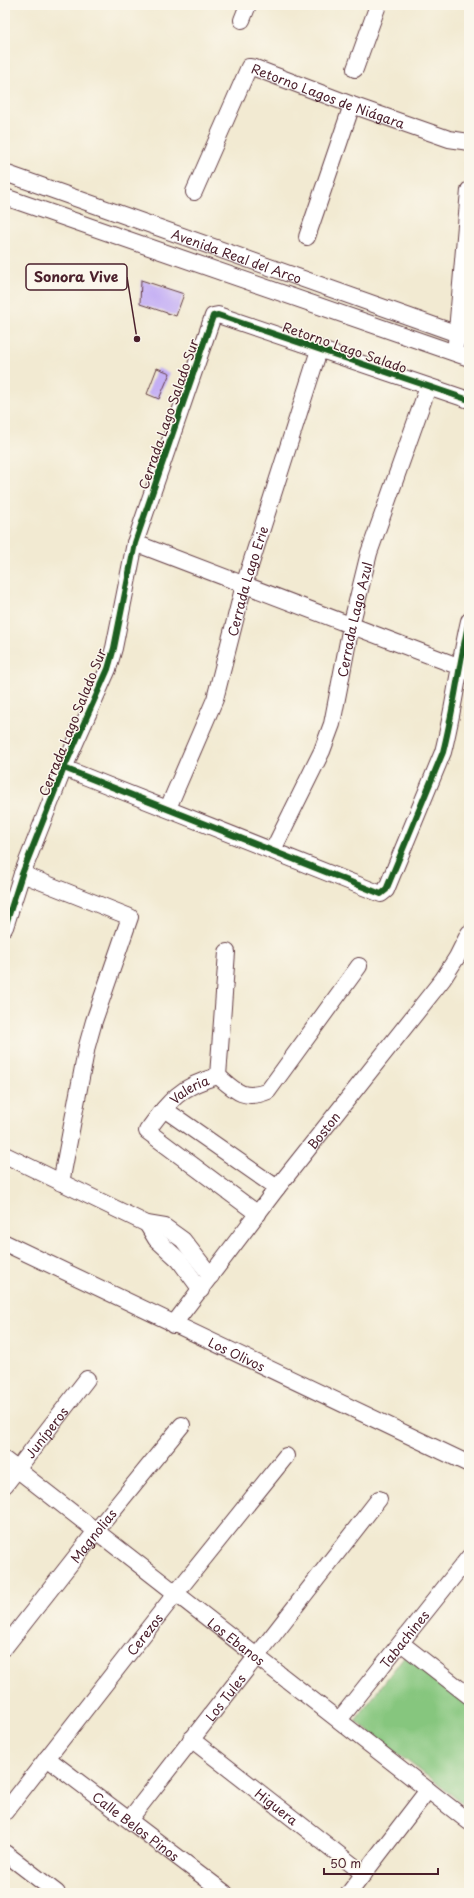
<svg xmlns="http://www.w3.org/2000/svg" width="474" height="1898" font-family="'Playpen Sans',sans-serif">
<rect width="100%" height="100%" fill="#fbf7ec"/>
<filter id="ink" filterUnits="userSpaceOnUse"><feTurbulence type="fractalNoise" baseFrequency=".025" numOctaves="2"/><feDisplacementMap in="SourceGraphic" scale="8" xChannelSelector="R" yChannelSelector="G"/><feConvolveMatrix kernelMatrix="1 2 1 2 8 2 1 2 1" color-interpolation-filters="sRGB"/></filter>
<filter id="wash" filterUnits="userSpaceOnUse"><feTurbulence type="fractalNoise" baseFrequency=".012" numOctaves="4" result="noise"/><feDisplacementMap in="SourceGraphic" scale="16" xChannelSelector="R" yChannelSelector="G"/><feGaussianBlur stdDeviation="0.9" result="paint"/><feColorMatrix in="noise" values="0 0 0 0 0 0 0 0 0 0 0 0 0 0 0 0 0 1.4 0 .05"/><feComposite in="paint" operator="in"/></filter>
<g filter="url(#wash)">
<rect width="100%" height="100%" fill="#f2ead2"/>
<path fill="#86c67e" stroke="#687254" d="M405,1655L469,1704V1808L355,1721Z"/>
<g id="blocks">
<path fill="#c4aff4" d="M141,280L184,294L176,316L140,304Z
M157,368L170,373L159,399L147,394Z"/>
</g>
</g>
<g filter="url(#ink)">
<use href="#blocks" fill-opacity="0" stroke="#633d44" stroke-width="1"/>
<g fill="none" stroke-linecap="round" stroke-linejoin="round">
<defs>
<g id="street">
<path d="M242,20L248,5"/>
<path d="M355,69L378,5"/>
<path id="s1" d="M5,173L469,338"/>
<path id="s2" d="M194,192L249,67L255,68L352,105L449,139L469,142"/>
<path d="M5,197L469,358"/>
<path d="M307,237L352,105"/>
<path d="M456,343L469,190"/>
<path d="M135,543L468,670"/>
<path d="M64,768L381,894L386,890L443,752C454,709 459,664 469,621"/>
<path id="s3" d="M168,808L215,699L244,585L319,350"/>
<path id="s4" d="M273,850L322,751L332,724L351,626L369,553L428,387"/>
<path d="M22,874L130,917L94,1021L87,1046L61,1183"/>
<path d="M5,927L22,874L64,768L108,669L114,648L135,543L213,316L218,315L469,400"/>
<path d="M218,1076L227,952"/>
<path d="M164,1109L277,1188"/>
<path d="M5,1155L147,1224L165,1227L183,1240L211,1276"/>
<path id="s5" d="M258,1214L147,1131C170,1100 180,1086 218,1076C235,1091 244,1101 268,1091L359,966"/>
<path d="M147,1224L156,1239L179,1260L201,1290"/>
<path id="s6" d="M5,1243L469,1464"/>
<path id="s7" d="M173,1325L277,1188L443,979L457,957L469,933"/>
<path id="s8" d="M5,1460L469,1822"/>
<path id="s9" d="M5,1485L87,1379"/>
<path d="M401,1643L469,1696"/>
<path id="s10" d="M5,1647L96,1531L182,1425"/>
<path id="s11" d="M339,1720L469,1557"/>
<path id="s12" d="M191,1739L364,1874"/>
<path id="s13" d="M47,1758L225,1893"/>
<path id="s14" d="M5,1812L176,1593L286,1456"/>
<path id="s15" d="M129,1820L379,1499"/>
<path d="M5,1853L57,1893"/>
<path d="M349,1893L428,1790"/>
</g>
</defs>
<use href="#street" stroke="#633d44" stroke-width="18"/>
<use href="#street" stroke="#fff" stroke-width="16"/>
<defs>
<path id="cycleway" d="M64,768L381,894L386,890L443,752C454,709 459,664 469,621
M5,927L22,874L64,768L108,669L114,648L135,543L213,316L218,315L469,400"/>
</defs>
<use href="#cycleway" stroke="#fbf7ec" stroke-width="8"/>
<use href="#cycleway" stroke="#1b5e20" stroke-width="6"/>
</g>
</g>
<g text-anchor="middle" dominant-baseline="central" stroke-width="3" stroke-linejoin="round" paint-order="stroke">
<g font-size="13" fill="#4a1f2b" stroke="#fbf7ec">
<text stroke="none"><textPath href="#s2" startOffset="221">Retorno Lagos de Niágara</textPath></text>
<text stroke="none"><textPath href="#s1" startOffset="246">Avenida Real del Arco</textPath></text>
<text transform="translate(345 347) rotate(19)">Retorno Lago Salado</text>
<text transform="translate(168 414) rotate(-71)">Cerrada Lago Salado Sur</text>
<text stroke="none"><textPath href="#s3" startOffset="241">Cerrada Lago Erie</textPath></text>
<text stroke="none"><textPath href="#s4" startOffset="246">Cerrada Lago Azul</textPath></text>
<text transform="translate(72 722) rotate(-68)">Cerrada Lago Salado Sur</text>
<text stroke="none"><textPath href="#s5" startOffset="199">Valeria</textPath></text>
<text stroke="none"><textPath href="#s7" startOffset="246">Boston</textPath></text>
<text stroke="none"><textPath href="#s6" startOffset="257">Los Olivos</textPath></text>
<text stroke="none"><textPath href="#s9" startOffset="67">Juníperos</textPath></text>
<text stroke="none"><textPath href="#s10" startOffset="142">Magnolias</textPath></text>
<text stroke="none"><textPath href="#s14" startOffset="226">Cerezos</textPath></text>
<text stroke="none"><textPath href="#s11" startOffset="104">Tabachines</textPath></text>
<text stroke="none"><textPath href="#s8" startOffset="294">Los Ebanos</textPath></text>
<text stroke="none"><textPath href="#s15" startOffset="156">Los Tules</textPath></text>
<text stroke="none"><textPath href="#s12" startOffset="109">Higuera</textPath></text>
<text stroke="none"><textPath href="#s13" startOffset="112">Calle Belos Pinos</textPath></text>
</g>
</g>
<path fill="none" stroke="#4a1f2b" stroke-width="1.5" d="M137 339L127 277"/>
<circle fill="#4a1f2b" stroke="#fbf7ec" stroke-width="1.5" cx="137" cy="339" r="4"/>
<rect fill="#fbf7ec" stroke="#4a1f2b" stroke-width="1.5" x="26" y="264" width="101" height="26" rx="4"/>
<g font-size="14" text-anchor="middle" font-weight="bold" fill="#4a1f2b">
<text x="76" y="282">Sonora Vive</text>
</g>
<rect width="474" height="1898" fill="none" stroke="#fbf7ec" stroke-width="20"/>
<path d="M324 1868v6h114v-6" fill="none" stroke="#4a1f2b" stroke-width="2"/>
<text x="330" y="1868" font-size="12" fill="#4a1f2b" stroke="#fbf7ec" stroke-width="3" paint-order="stroke">50 m</text>
</svg>
